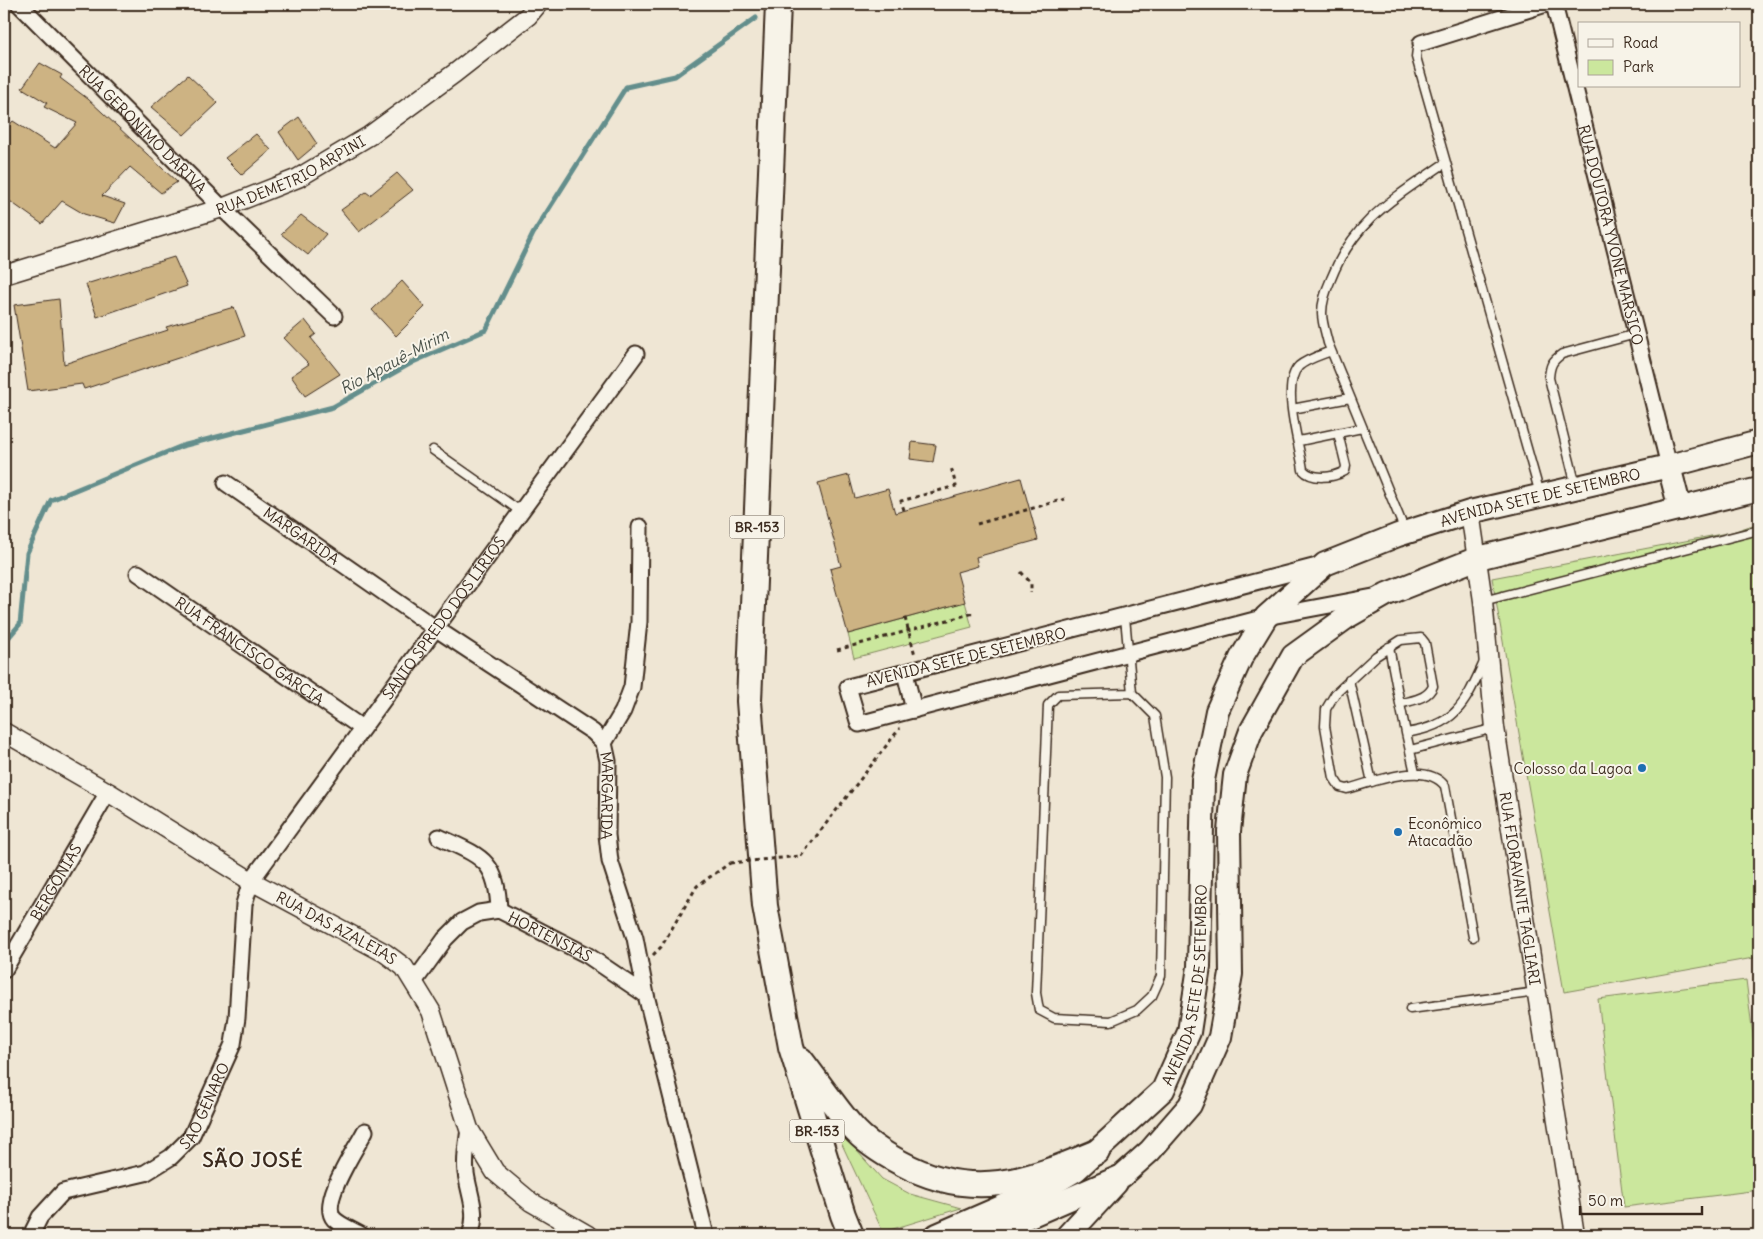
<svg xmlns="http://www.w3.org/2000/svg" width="1763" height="1239" font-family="Delius,sans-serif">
<rect width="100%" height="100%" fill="#efe6d4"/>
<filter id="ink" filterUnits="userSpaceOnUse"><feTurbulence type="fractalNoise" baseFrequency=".02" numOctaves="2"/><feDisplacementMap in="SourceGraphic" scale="10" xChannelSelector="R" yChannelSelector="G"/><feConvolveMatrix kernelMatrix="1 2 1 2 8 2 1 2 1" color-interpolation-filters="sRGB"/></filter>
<g filter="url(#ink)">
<path fill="#cbe79d" stroke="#83885e" d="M1759,523V957L1564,992L1492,578L1732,532Z
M965,602L972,627L854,658L848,634Z
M1746,980L1759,1083V1190L1624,1207L1598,999Z
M832,1123L882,1179L910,1194L961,1208L883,1232Z"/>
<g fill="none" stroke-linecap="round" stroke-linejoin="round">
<path stroke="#638e8c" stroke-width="5" d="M4,643L20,624L27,553L51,500L182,446L333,407L413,362L486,330L533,234L626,87L675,76L756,18"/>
</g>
<path fill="#cdb383" stroke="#3b2a1e" d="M40,63L62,75L60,78L88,99L177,182L161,193L130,167L102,196L125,204L115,223L84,214L62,201L42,224L4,197V131L13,121L55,148L77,123L44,107L47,103L22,88Z
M188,75L218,103L184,135L151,107Z
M299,117L317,144L298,160L279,132Z
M256,134L271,150L242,175L225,158Z
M397,173L413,190L359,232L341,210L366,192L370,195Z
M301,215L326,234L308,255L281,234Z
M174,257L187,286L97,317L86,284Z
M402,281L425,307L396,336L372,310Z
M59,299L64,364L168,330L166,327L234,307L245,336L84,389L82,384L28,391L14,305Z
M305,320L316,334L311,338L340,374L305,396L291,376L309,364L284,338Z
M912,442L936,445L933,462L910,459Z
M849,475L855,498L888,489L895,513L1021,478L1038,540L976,557L978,566L957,572L965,602L848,634L830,569L841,566L818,483Z"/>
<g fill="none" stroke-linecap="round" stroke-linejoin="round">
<defs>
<path id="service" d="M1421,43L1417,49L1416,57L1540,494
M1331,351C1321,355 1307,359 1299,366C1280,384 1300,446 1303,470C1312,480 1333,478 1345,471L1346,466L1338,433
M1292,409L1350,398
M1299,441L1362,428
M433,450L520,511
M1576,486L1549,378C1550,365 1552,361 1562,354L1636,334
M1405,531L1328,343C1326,334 1322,323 1322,313C1322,301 1326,290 1331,279C1354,220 1395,198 1445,163
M1483,601L1759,530
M1125,617L1132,693
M1389,647L1400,704
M1349,680L1372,782
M1132,693L1155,716L1165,777L1161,976L1152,996L1137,1010L1111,1021L1054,1018L1039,1010L1036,993L1048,705L1058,695Z
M1406,733L1415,773
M1410,750L1495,728
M1473,937L1445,786C1426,760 1374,782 1347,789L1340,787L1334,778L1325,726L1326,709L1335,694L1376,656L1401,640L1421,638L1425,643L1433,686C1428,699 1412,700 1400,704L1406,733C1458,725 1465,703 1485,660
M1410,1009L1537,992"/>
<g id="minor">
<path id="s1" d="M19,4L222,208L334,316"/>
<path id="s2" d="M1554,4L1669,466"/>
<path d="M1421,43L1546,4"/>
<path id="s3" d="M226,483L435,628L593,732L604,743L608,761L607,835L610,861L635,938L646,995L706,1235"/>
<path d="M1321,565L848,687L859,724L1266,617L1373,597"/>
<path id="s4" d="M138,573L362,728"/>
<path d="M905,673L914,710"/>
<path d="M604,743L623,711L632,687L639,622L640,527"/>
<path d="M439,837C482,857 497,860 499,910"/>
<path id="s5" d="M4,970L108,792"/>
<path id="s6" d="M414,982L445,939L462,922L479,913L499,910L587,955L646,995"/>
<path d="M469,1129C467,1144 464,1159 466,1173C469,1195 479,1213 470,1235"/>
<path id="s7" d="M31,1235L40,1217L63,1192L145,1173L171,1157L191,1137L233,1044L237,1018L244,904L251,881L636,354"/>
<path d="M361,1235C353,1230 341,1226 334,1219C319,1202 356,1149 365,1131"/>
</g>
<g id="tertiary">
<path id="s8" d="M4,275L222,208L298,178L369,136L455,73L528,16L538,4"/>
<path id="s9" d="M1470,512L1483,601L1495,728L1575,1235"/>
<path id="s10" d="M4,732L108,792L251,881L385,953L404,967L431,1011L469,1129L495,1172L531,1202L588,1235"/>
</g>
<g id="primary">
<path d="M1669,466L1680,509"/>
<path id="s11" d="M937,1235L1045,1188L1076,1170L1163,1090L1189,1032L1199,967L1203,780L1217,711L1241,658L1266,617L1325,564L1398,535L1470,512L1669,466L1759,442"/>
<path d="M986,1235L1122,1176L1150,1151L1190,1105L1220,1037L1231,974L1229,831L1235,775L1251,731L1293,656L1347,617L1387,594L1478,558L1759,489"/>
<path d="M1068,1235L1116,1183"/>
</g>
<path id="trunk" d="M778,4L749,701L765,906L791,1047L843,1215L851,1235
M801,1060C818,1082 834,1106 852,1127C865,1142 884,1154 901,1163C973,1202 1027,1181 1097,1152"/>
</defs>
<use href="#service" stroke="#3b2a1e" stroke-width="11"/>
<use href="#minor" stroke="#3b2a1e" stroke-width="19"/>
<use href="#tertiary" stroke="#3b2a1e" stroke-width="21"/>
<use href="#primary" stroke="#3b2a1e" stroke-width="26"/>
<use href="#trunk" stroke="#3b2a1e" stroke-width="28"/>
<path stroke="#3b2a1e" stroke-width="3" stroke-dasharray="4 4" stroke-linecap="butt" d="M904,510L901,501L956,486L951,467
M977,524L1065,499
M1021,572L1031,583V593
M905,618L915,655
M837,650L974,613
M801,856L900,728
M653,955L661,947L697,886L730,863"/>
<use href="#service" stroke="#f7f3e8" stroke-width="8"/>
<use href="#minor" stroke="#f7f3e8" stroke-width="15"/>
<use href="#tertiary" stroke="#f7f3e8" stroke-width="18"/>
<use href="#primary" stroke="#f7f3e8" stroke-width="22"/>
<use href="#trunk" stroke="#f7f3e8" stroke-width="24"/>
<path stroke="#3b2a1e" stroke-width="3" stroke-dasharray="4 4" stroke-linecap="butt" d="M730,863L801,856"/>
</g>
</g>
<g fill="#1f6fb2" stroke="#f7f3e8" stroke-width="2">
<circle cx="1642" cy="768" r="5"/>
<circle cx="1398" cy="832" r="5"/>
</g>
<g text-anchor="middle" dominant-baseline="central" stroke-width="4" stroke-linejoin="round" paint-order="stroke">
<g fill="#f7f3e8" stroke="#73665b" stroke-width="1">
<rect x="729.5" y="515.5" width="55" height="23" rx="4"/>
<rect x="789.5" y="1119.5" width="55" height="23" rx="4"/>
</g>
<g font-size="14" font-weight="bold" fill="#3b2a1e">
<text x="757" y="527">BR-153</text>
<text x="817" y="1131">BR-153</text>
</g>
<g font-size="15" fill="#3b2a1e" stroke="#f7f3e8">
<text stroke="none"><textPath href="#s1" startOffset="176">RUA GERONIMO DARIVA</textPath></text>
<text stroke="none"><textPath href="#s8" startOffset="304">RUA DEMETRIO ARPINI</textPath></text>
<text stroke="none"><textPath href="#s2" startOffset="238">RUA DOUTORA YVONE MARSICO</textPath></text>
<text stroke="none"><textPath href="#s11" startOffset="1070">AVENIDA SETE DE SETEMBRO</textPath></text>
<text stroke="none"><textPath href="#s3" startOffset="92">MARGARIDA</textPath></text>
<text stroke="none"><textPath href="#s7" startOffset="790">SANTO SPREDO DOS LÍRIOS</textPath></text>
<text stroke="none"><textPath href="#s4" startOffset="136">RUA FRANCISCO GARCIA</textPath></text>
<text transform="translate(966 657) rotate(-14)">AVENIDA SETE DE SETEMBRO</text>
<text stroke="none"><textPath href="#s3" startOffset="512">MARGARIDA</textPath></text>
<text stroke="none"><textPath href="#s5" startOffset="102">BERGÔNIAS</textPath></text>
<text stroke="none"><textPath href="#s9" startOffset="380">RUA FIORAVANTE TAGLIARI</textPath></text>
<text stroke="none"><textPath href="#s10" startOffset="386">RUA DAS AZALEIAS</textPath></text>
<text stroke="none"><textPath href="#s6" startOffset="174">HORTÊNSIAS</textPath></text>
<text stroke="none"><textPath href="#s11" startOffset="381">AVENIDA SETE DE SETEMBRO</textPath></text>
<text stroke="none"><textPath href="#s7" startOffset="231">SÃO GENARO</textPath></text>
</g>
<g font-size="15" fill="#3b2a1e" stroke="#f7f3e8" text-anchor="end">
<text x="1632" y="768">Colosso da Lagoa</text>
<text x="1408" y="823" text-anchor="start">Econômico<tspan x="1408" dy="17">Atacadão</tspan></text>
</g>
<g font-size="16" font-style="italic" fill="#4c544c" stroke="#f7f3e8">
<text transform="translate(394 361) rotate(-28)">Rio Apauê-Mirim</text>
</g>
<g font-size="20" font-weight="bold" letter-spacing="1" fill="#3b2a1e" stroke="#f7f3e8">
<text x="253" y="1159">SÃO JOSÉ</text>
</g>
</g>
<rect width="1763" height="1239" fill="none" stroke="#f7f3e8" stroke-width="20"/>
<rect x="10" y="10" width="1743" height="1219" fill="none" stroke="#3b2a1e" stroke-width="2" filter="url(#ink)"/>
<rect x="1578" y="22" width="162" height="65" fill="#f7f3e8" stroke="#aca397"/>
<rect x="1588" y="39" width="25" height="8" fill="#f7f3e8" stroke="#aca397"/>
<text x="1623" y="48" font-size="15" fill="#3b2a1e">Road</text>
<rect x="1588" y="60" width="25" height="15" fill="#cbe79d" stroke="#aca397"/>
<text x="1623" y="72" font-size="15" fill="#3b2a1e">Park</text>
<path d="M1580 1206v8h122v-8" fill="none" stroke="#3b2a1e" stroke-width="2.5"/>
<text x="1588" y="1206" font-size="15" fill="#3b2a1e" stroke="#f7f3e8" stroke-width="4" paint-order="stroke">50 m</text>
</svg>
